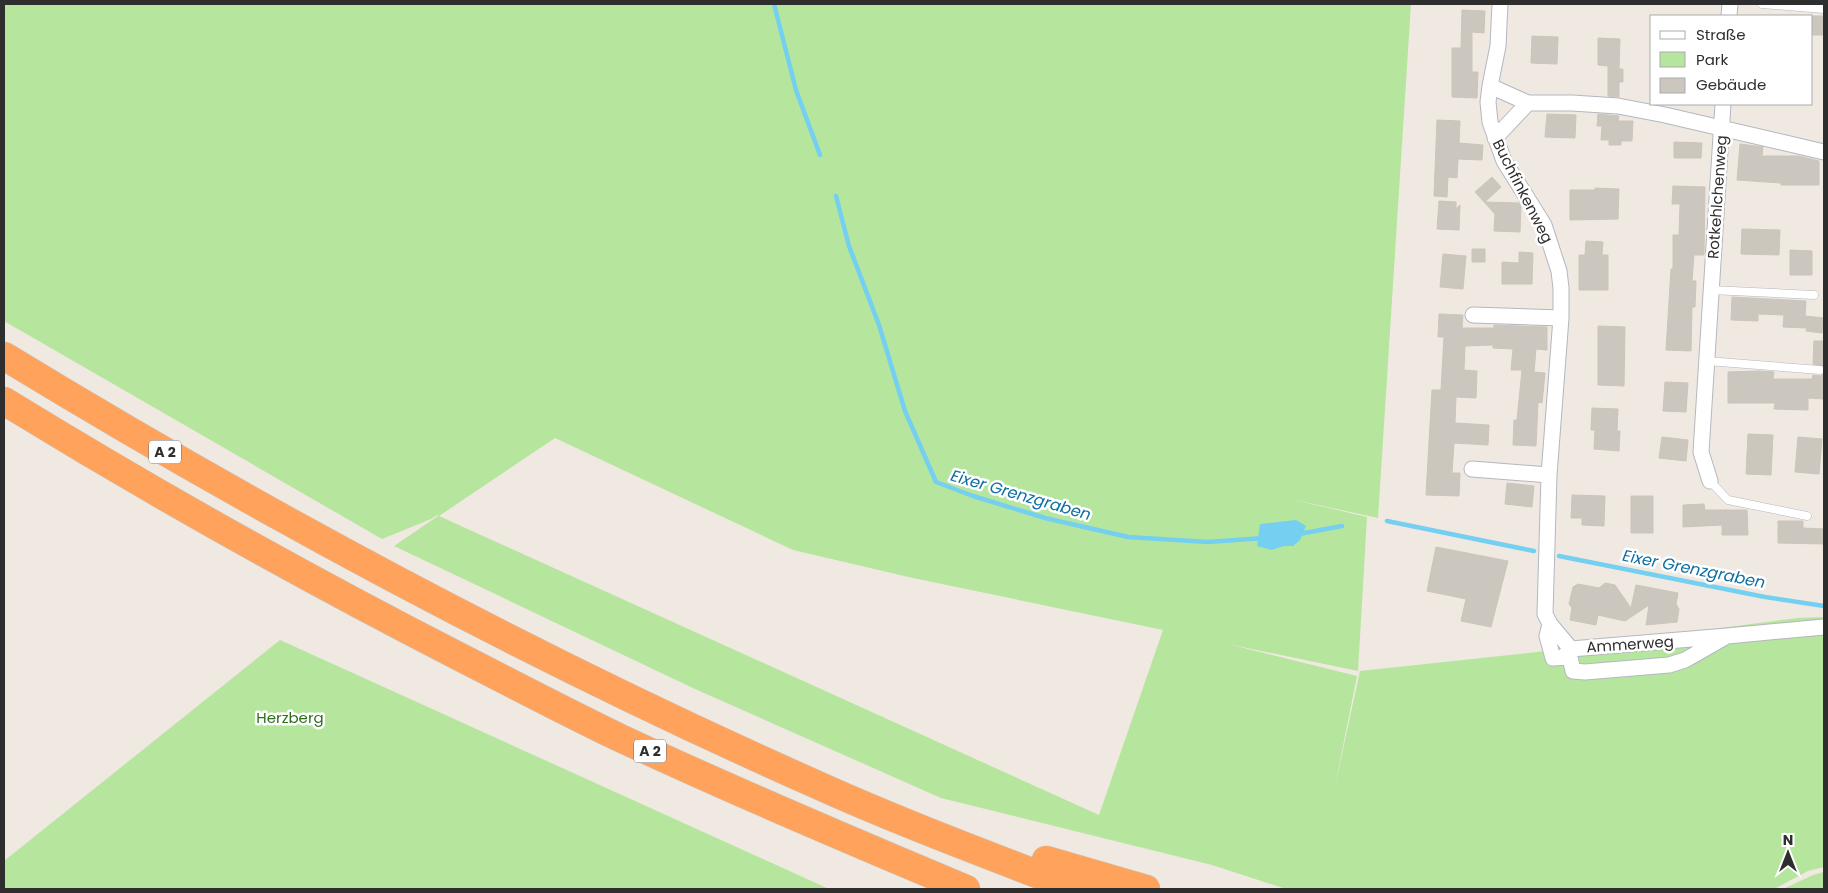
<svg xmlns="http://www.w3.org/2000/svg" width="1828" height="893" font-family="Poppins,sans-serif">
<rect width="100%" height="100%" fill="#efe9e1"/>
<path fill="#b6e59e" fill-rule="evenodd" d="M4,4H1411L1378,518L1286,498L1367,517L1358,671L1228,644L1357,676L1334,791L1360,671L1537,652L1798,618L1824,617V867L1808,871L1774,889H1286L1212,865L941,798L695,689L394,546L438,516L437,515L431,519L382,539L4,321ZM555,438L793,550L913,578L1163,630L1099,815L439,516Z
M280,640L829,889H4V861Z
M1824,872V889H1783L1813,875Z"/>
<path fill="#75cff0" d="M1296,520L1306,526L1300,540L1293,546H1284L1272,550L1257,546L1260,524Z"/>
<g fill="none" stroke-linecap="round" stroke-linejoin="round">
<path stroke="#75cff0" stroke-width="4.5" d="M774,4L796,90L820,155
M836,196L849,246L879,325L905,411L936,482L973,496L1045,518L1128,537L1208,542L1264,538
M1387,521L1534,551
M1299,534L1342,526
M1559,556L1765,597L1824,606"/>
</g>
<path fill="#cbc7bf" stroke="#cbc5ba" d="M1462,10L1485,11L1484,33L1472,32V72H1478L1477,98L1452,97V48H1461Z
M1812,16H1824V35H1812Z
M1532,36L1558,37L1557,64L1531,63Z
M1598,38L1620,39L1619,69H1623V82H1619V97L1608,96V66L1598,65Z
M1547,114L1576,115L1575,138L1545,137Z
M1598,114L1619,116L1618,121H1633L1632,141H1621V145H1609V140H1601L1602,126H1597Z
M1437,120L1460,121L1459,143L1483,145L1482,160L1458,159L1457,178L1448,177L1447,197L1434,196Z
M1674,142L1702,143L1701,158H1674Z
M1740,144L1763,147L1762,156H1799L1819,161V185H1781V183L1737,180Z
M1492,177L1501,187L1485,202L1519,203L1521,205L1520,232L1494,231L1495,214L1475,192Z
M1673,186L1705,187L1704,255H1694L1692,281H1696L1695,307H1692L1691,351L1666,350L1671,269H1673V235H1679L1680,204H1672Z
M1595,188L1619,189L1618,219L1570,220V190H1595Z
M1439,201L1456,202V209L1460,205L1459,230L1437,229Z
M1742,229L1780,230L1779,255L1741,254Z
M1586,241L1603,242L1602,255H1608V290H1579V255H1585Z
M1472,249H1485V262H1472Z
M1790,250L1812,251V275H1790Z
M1519,252L1533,253L1532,284H1502V262L1519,263Z
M1443,254L1466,256L1463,289L1440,287Z
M1732,297L1806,301L1805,316L1824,318L1822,333L1806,331L1807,328L1783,327L1784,315L1758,314V321L1731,320Z
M1439,314L1463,315L1462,328H1494V325L1547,327V350L1536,349L1534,372L1545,373L1542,403L1538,402L1536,446L1513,445L1514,420H1517L1522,370H1511L1513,349L1493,348V345L1465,346L1464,370L1477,371L1476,398L1456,397L1455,423L1489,425L1488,445L1454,443L1452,473H1460L1459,496L1426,495L1432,390H1441L1444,337H1438Z
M1598,326L1625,327L1624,386L1598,385Z
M1814,341H1824V367L1813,364Z
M1760,371L1774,372L1773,379H1812L1813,375L1820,376L1824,374V399L1808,398V410L1774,409L1775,403H1728V372Z
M1665,382L1688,383L1686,412L1663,411Z
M1592,408L1618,409L1617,431H1620L1619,451L1594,449L1595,430H1591Z
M1748,434L1773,435L1771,475L1746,474Z
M1662,437L1688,440L1686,461L1659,458Z
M1798,437L1822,439L1819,474L1795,472Z
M1507,483L1534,486L1532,507L1505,504Z
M1572,495L1605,496L1604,526L1582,525V518H1571Z
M1631,496H1653V533H1631Z
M1704,504L1705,510H1747L1748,535H1722V525L1683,527V505Z
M1778,521H1803V528L1824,529V544L1778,543Z
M1436,547L1508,561L1491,627L1461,621L1466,599L1427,591Z
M1605,583L1615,585L1631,608L1636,585L1678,593L1676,604L1679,609L1677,622L1646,625L1649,605L1625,621L1598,615L1596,625L1570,620L1572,608L1569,604L1573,587L1578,584L1599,588Z"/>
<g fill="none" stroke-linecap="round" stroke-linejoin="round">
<defs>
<path id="service" d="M1762,4L1824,9
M1711,290L1814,295
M1707,361L1820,370
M1710,481L1728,500L1807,516"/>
<path id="minor" d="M1500,4L1498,46L1490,86L1488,102L1490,122L1504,161L1544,225L1559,271L1561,288V318L1549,475L1545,614L1550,624L1547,636L1553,658L1570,657
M1729,16L1730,4
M1490,86L1528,103H1572L1618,106L1665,115L1824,152
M1495,138L1528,103
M1473,315L1561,318
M1472,469L1549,475
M1710,481L1701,452L1723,104
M1550,624L1571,649
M1727,636L1685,660L1669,665L1585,672L1573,671L1570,657L1566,654L1571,649L1727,636L1824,627"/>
<path id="motorway" d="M4,356C265,515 534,659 813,783C899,822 988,855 1076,889
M4,401C152,492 304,577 458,656C511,683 564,711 618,737C733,791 849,840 966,889
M1046,860L1146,889"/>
</defs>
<use href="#service" stroke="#b4b7c1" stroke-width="9"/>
<use href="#minor" stroke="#b4b7c1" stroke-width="17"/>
<use href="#motorway" stroke="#c9c9c9" stroke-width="29"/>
<use href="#service" stroke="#fff" stroke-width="8"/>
<use href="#minor" stroke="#fff" stroke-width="15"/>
<use href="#motorway" stroke="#ffa35c" stroke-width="28"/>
</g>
<g text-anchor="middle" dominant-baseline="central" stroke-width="5" stroke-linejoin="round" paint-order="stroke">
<g fill="#fff" stroke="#6d6d6d" stroke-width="1">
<rect x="149" y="440.5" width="32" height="23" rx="4"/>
<rect x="634" y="739.5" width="32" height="23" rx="4"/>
</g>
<g font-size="14" font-weight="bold" fill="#2e2e2e">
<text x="165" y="452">A 2</text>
<text x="650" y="751">A 2</text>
</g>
<g font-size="15" fill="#2e2e2e" stroke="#fff">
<text transform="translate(1523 191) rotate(63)">Buchfinkenweg</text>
<text transform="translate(1717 197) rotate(-86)">Rotkehlchenweg</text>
<text transform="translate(1630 644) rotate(-4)">Ammerweg</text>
</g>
<g font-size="15" fill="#2c6e1b" stroke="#fff">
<text x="290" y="717">Herzberg</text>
</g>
<g font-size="16" font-style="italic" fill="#0d6fa3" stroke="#fff">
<text transform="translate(1021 495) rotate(16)">Eixer Grenzgraben</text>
<text transform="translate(1694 569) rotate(11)">Eixer Grenzgraben</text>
</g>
</g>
<rect width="1828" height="893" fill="none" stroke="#2e2e2e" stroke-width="10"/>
<rect x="1650" y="15" width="162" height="90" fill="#ffffff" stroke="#ababab"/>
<rect x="1660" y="31" width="25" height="8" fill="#ffffff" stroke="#ababab"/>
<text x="1696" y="40" font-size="15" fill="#2e2e2e">Straße</text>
<rect x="1660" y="52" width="25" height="15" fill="#b6e59e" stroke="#ababab"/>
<text x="1696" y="65" font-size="15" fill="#2e2e2e">Park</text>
<rect x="1660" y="78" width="25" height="15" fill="#cbc7bf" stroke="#ababab"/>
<text x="1696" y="90" font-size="15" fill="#2e2e2e">Gebäude</text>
<g transform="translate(1788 853)" stroke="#ffffff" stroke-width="4" paint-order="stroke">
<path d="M0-4L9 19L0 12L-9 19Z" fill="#2e2e2e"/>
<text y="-8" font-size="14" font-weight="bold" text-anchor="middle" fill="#2e2e2e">N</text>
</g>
</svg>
